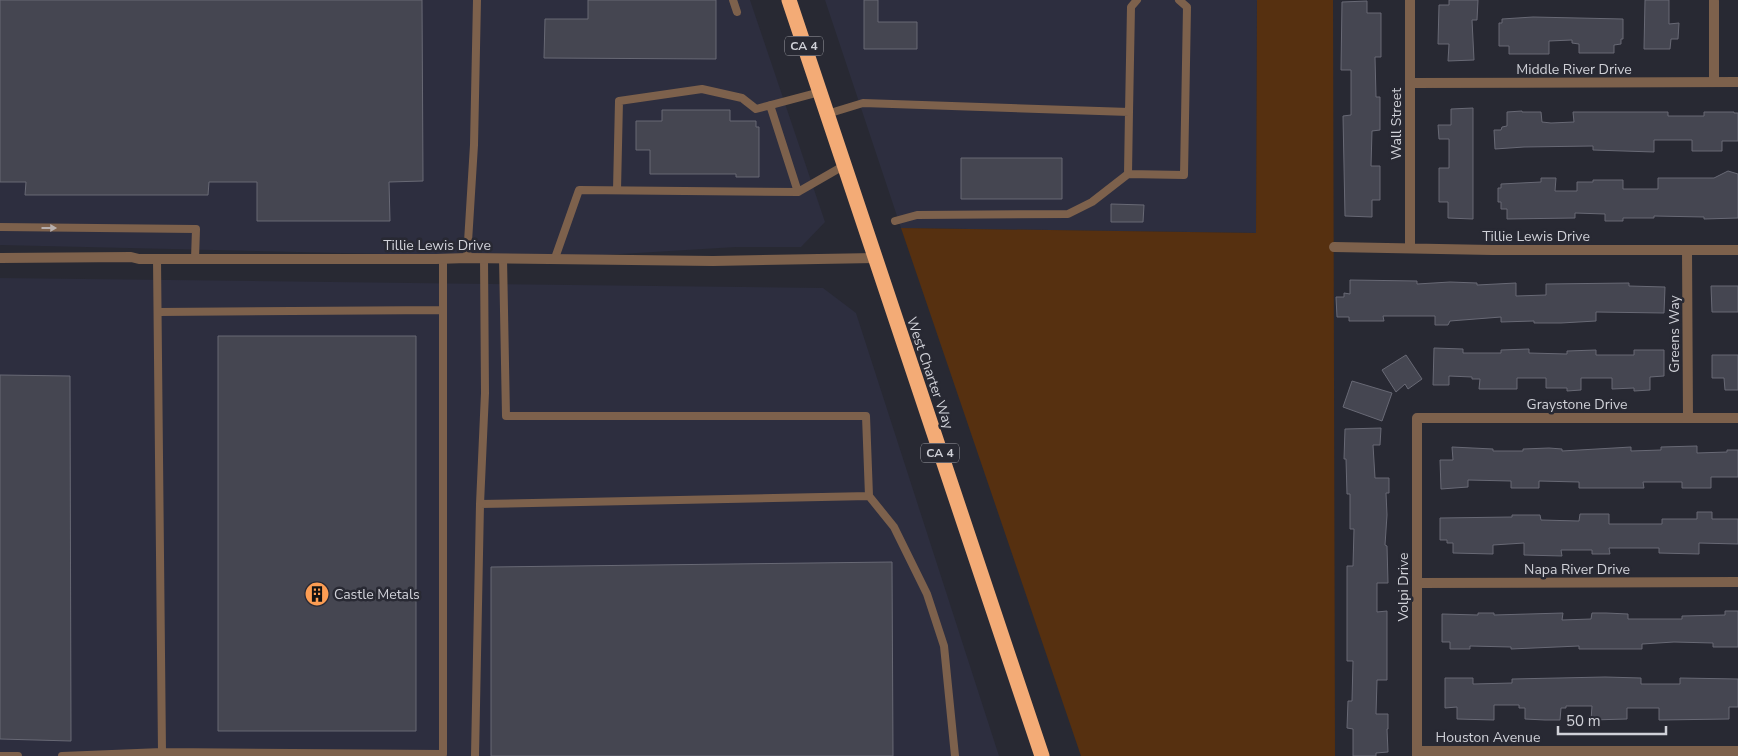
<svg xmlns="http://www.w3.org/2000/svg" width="1738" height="756" font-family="'Nunito Sans',sans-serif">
<rect width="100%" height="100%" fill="#282933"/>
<path fill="#2d2e3f" d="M0,0H750L825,222L801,247H736L555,258L0,245Z
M825,0H1257L1256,233L901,228Z
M0,278L823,288L856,313L999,756H0Z"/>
<path fill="#563010" d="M1257,0H1333L1335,756H1081L901,228L1256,233Z"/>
<path fill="#454651" stroke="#686975" d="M0,0H422L423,181L389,182L390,221H257V182H209L208,195H25L26,182H0Z
M588,0H716V59L544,58L545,19H588Z
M864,0H878V22H917V49H864Z
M1449,0H1478L1477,20H1472L1474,60L1448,61L1449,44H1438L1439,5H1449Z
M1645,0H1669V24L1679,23L1678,39H1671L1670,49H1644Z
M1367,1V13H1381V57H1375L1376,97H1380V130L1372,131L1371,166H1380V200H1372V217L1345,216L1343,116L1351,115V70H1341L1342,2Z
M1533,17L1623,19V39H1621V44L1614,45V53H1579V44L1572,43V40L1549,41V54H1509V46H1499V23H1502V19Z
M1473,108V219L1448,218V202H1439V168H1449V139H1439L1438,125H1451V109Z
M662,110H730V121H756V127H759V177H736V174H650V150H636V121H662Z
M1522,111V112H1541L1542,122L1551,123L1574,122L1573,112H1668V116H1704V112H1734V113H1738V141H1722V151H1692V140H1654V152L1593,150V146L1524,147L1495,149L1494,130H1501L1502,127L1507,126V112Z
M961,158H1062V199H961Z
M1728,171L1738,174V218L1704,219V217L1654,216V218H1623V221H1605V214L1575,213V218L1507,219V209H1501V202H1498V188H1501V184L1541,182V178H1556L1555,191H1577V182H1593V180H1623V189H1658V178H1714Z
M1111,204L1144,205L1143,222H1111Z
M1350,280L1417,281V284L1450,282L1477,283V285L1516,283V296L1546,295V284L1629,283V286L1665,287L1664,313L1596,312V321L1561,323H1534V321L1501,322V317L1450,321L1448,325H1435V316H1383L1384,321H1349V317H1337L1336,297H1344V293L1350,294Z
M1711,286H1738V312H1712Z
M218,336H416V731H218Z
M1434,348L1463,349V353H1501V350L1529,349V353L1567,354V351L1596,350V355H1634V350H1664V376L1650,377V390L1634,391V388L1612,389V378H1581V390L1567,391V388H1546V378H1517V389H1479L1480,379H1472V377L1449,376V385H1433Z
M1406,355L1422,379L1408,389L1405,384L1396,392L1382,370Z
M1712,355H1738V390H1725L1724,378H1712Z
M0,375L70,376L71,741L0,739Z
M1352,381L1392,393L1382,421L1343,407Z
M1381,428L1380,445H1373L1375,478H1389V493H1386L1387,515L1385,545L1387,546L1388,583H1377V612L1387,611V680H1377L1376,714H1388V729H1387L1388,752L1376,753V756H1353V729L1347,728L1348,701H1352L1353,661H1347V566H1353L1354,529H1350V494H1347L1346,459H1344L1345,429Z
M1697,446V453L1727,452V450H1738V477H1711V488H1682V482H1643L1644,488H1579V482L1539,481V488H1511V481L1468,480V487L1441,489L1440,460H1453L1452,447L1493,449V451H1523V449L1549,448L1562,449V451L1614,448L1631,447V451L1661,450V447Z
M1697,512H1712V519H1738V544L1699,543V554L1659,553V548H1609L1610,554H1592V550H1561L1562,556L1524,555V543L1493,545V554L1453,553V543H1447V540H1440V518L1512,517V515H1540L1541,520L1579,521L1580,514H1609V524H1662V519H1697Z
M892,562L893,756H491V567Z
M1725,611H1738V647H1713V643L1674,642L1642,644V649H1579V646L1511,649V647L1470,646V649H1450V642H1442V614L1478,615V613H1494V615L1563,613L1562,620L1591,619L1592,613H1606L1628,614V619H1682V616L1725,615Z
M1605,677L1641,678V684H1680V678L1738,679V707H1729V719L1659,720V708H1627V719L1591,720L1592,706H1566V708H1561L1560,720H1545L1525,719V708H1519V705H1494V720L1457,719V707L1445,708V678H1473V684L1512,683V679Z"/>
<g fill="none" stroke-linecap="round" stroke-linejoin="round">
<path stroke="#7d614c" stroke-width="8" d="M733,0L737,12
M770,105L798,192
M827,114L863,103L1129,112L1131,7L1137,0
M1128,174L1129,112
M617,190L619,101L702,89L742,98L756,109L820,92
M895,221L917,215L1068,214L1092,202L1128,174L1184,175L1187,7L1179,0
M0,227L196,229L195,259
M467,258L474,145L477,0
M484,258L485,393L480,504L869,496L866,416H506L503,258
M555,258L579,190L798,192L845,165
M157,259L162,752L443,754V259
M158,312L443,310
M869,496L894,527L927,594L944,646L955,756
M0,756H18
M62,756L162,752
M475,756L480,504"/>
<path stroke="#7d614c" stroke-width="10" d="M1410,0V247
M1714,1V82
M1410,83L1738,82
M1334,247L1492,250H1738
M1687,250L1688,418
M0,258L131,257L139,259H436L467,258L713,261L875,258
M1417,583L1738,582
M1417,751H1738
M1417,756V418H1738"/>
<path stroke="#f3ab76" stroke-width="15" d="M789,0L1042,756"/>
</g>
<defs><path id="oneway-solid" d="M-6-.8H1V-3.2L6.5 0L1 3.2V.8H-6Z" transform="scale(1.25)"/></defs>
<use fill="#b7afae" href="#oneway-solid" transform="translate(49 228)"/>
<defs>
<symbol id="building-disc" viewBox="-11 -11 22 22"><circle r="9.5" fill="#fc9d53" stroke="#282933"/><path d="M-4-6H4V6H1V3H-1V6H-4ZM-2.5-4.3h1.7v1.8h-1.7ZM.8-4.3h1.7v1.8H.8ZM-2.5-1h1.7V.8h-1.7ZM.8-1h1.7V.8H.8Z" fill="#111"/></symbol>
</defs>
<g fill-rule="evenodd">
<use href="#building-disc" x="303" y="580" width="28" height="28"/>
</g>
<g text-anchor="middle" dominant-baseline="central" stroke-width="5" stroke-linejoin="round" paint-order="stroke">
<g fill="#282933" stroke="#9e9fa6" stroke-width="1">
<rect x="785" y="36.5" width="38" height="19" rx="4"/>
<rect x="921" y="443.5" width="38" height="19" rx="4"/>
</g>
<g font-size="12" font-weight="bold" fill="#d0d1d8">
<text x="804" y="46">CA 4</text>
<text x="940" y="453">CA 4</text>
</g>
<g font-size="14" fill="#d0d1d8" stroke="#282933">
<text x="1574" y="69">Middle River Drive</text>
<text transform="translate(1396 124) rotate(-90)">Wall Street</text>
<text x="1536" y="236">Tillie Lewis Drive</text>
<text x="437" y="245">Tillie Lewis Drive</text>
<text transform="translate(1674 334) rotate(-90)">Greens Way</text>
<text transform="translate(930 373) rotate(71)">West Charter Way</text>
<text x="1577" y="404">Graystone Drive</text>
<text x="1577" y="569">Napa River Drive</text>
<text transform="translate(1403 587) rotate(-90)">Volpi Drive</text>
<text x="1488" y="737">Houston Avenue</text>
</g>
<g font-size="14" fill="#d0d1d8" stroke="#282933" text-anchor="start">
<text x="334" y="594">Castle Metals</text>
</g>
</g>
<path d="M1558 726v8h108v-8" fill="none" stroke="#d0d1d8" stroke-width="2.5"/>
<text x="1566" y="726" font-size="15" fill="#d0d1d8" stroke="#282933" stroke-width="4" paint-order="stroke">50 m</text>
</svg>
